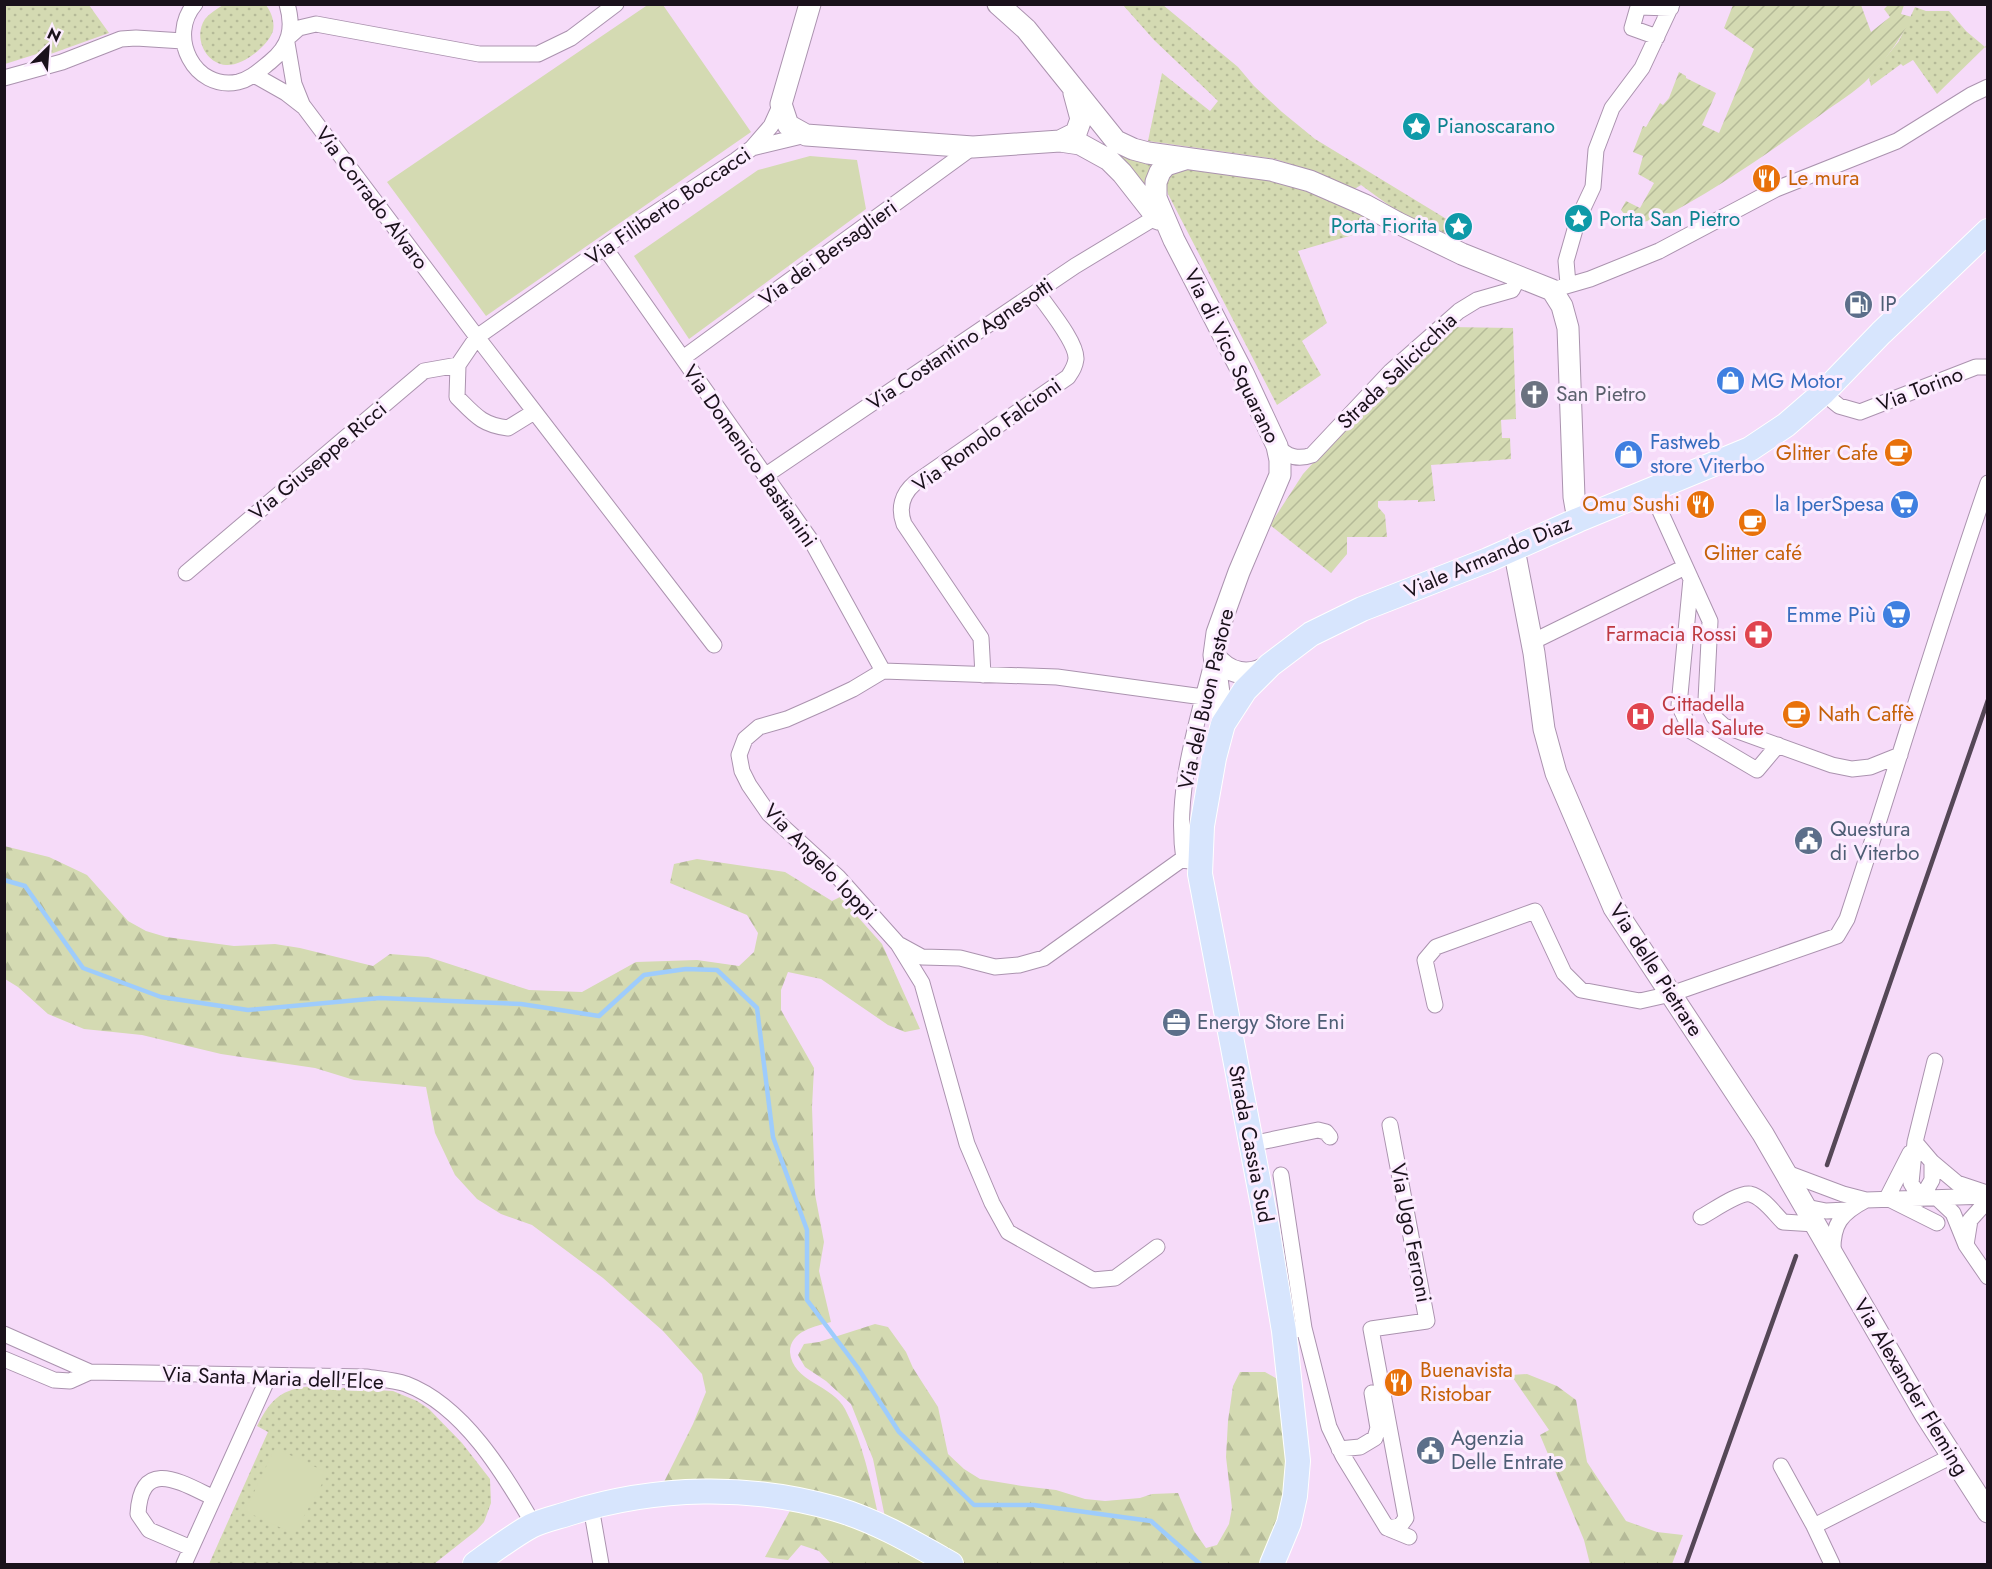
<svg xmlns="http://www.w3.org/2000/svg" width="1992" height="1569" font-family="Jost,sans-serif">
<defs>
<pattern id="grass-dots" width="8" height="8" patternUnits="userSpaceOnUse" patternTransform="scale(1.5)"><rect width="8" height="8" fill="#d4dab2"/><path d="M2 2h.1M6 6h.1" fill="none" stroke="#b5ba98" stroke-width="1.8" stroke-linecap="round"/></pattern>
<pattern id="forest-firs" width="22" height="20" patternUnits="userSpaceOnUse" patternTransform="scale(1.5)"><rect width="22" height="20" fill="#d4dab2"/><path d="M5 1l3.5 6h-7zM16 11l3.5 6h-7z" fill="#b5ba98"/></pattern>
<pattern id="garden-furrows" width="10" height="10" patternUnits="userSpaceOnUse" patternTransform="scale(1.5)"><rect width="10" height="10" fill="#d4dab2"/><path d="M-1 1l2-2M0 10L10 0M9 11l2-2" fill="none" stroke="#b5ba98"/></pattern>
</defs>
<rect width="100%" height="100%" fill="#f6dbf9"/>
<path fill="url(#grass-dots)" d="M5,4L89,5L109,33L45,56L43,52L5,64Z
M223,5H266C271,12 275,21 273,31C268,46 243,66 226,65C205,63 193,37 205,19C210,13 217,9 223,5Z
M1123,5H1163L1238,67L1254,86L1282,112L1315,139L1458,226L1450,236L1394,209L1361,185L1353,190L1318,173L1275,159L1148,141L1162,73L1210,111L1218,101L1154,40Z
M1915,7L1926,11H1949L1966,31L1985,47L1987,44V49L1985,47L1937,94L1913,60L1903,66L1901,64L1871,86L1869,78L1899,41Z
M1114,149L1163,160L1146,196Z
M1184,165L1270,177L1373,216L1363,232L1298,251L1327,323L1302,341L1321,375L1277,405L1168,194L1165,183L1166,176Z
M312,1386L393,1391L417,1401L429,1409L462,1443L490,1479L491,1503L484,1522L477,1530L434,1564H209L268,1432L257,1426C271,1399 281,1389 312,1386Z"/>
<path fill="url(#forest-firs)" d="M4,846L49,857L87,875L128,921L146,931L166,937L234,946L275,944L300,948L373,966L390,954L428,957L529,990L582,992L636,962L697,960L739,966L754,952L758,933L747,915L670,883L674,864L697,859L785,872L832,901L840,897L882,944L920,1029L905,1032L888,1025L821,979L788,972L781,990V1010L814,1068L812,1107L815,1194L824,1242L819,1271L831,1322C816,1326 790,1331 790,1352C792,1382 833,1385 845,1409C863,1443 871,1482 879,1519L750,1486L664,1482L693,1424L706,1392L702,1374L663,1331L603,1278L532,1225L501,1214L477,1199L455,1175L435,1133L426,1087L354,1080L315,1068L221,1054L142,1035L84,1029L48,1014L18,987L5,979Z
M875,1324L888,1327L906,1352L913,1368L938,1407L948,1454L964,1469L980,1479L1022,1486L1056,1490L1085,1499L1105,1501L1140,1498L1152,1494L1178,1493L1194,1531L1206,1548L1217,1545L1229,1524L1232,1508L1226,1457L1228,1421L1233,1386L1240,1372H1265L1279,1380C1283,1427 1293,1476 1278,1521C1274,1536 1266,1550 1260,1564H964L886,1522L873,1459L851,1404L826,1381L805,1367L798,1355L804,1344L819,1342Z
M1527,1374L1557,1386L1576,1400L1587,1462L1626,1521L1657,1532L1683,1535L1672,1564H1590L1584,1540L1540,1435L1549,1430L1511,1375Z
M792,1507L881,1535L933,1564H831L819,1551L801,1545L788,1560L765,1557Z"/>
<path fill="#d4dab2" d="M649,4L663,5L751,132L486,316L387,182Z
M810,156L857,160L866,209L689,339L634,256L758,170Z
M275,1448L328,1473L294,1534L245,1511Z"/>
<path fill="url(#garden-furrows)" d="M1733,5H1861L1871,32L1890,17L1884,9L1887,6L1885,5H1904L1901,14L1912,17C1900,39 1887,58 1870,77C1856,92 1836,103 1819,116C1768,154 1715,190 1658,220L1657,218L1634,225L1621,210L1626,201L1640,208L1654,183L1638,174L1643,156L1633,152L1643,126L1646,127L1660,103L1663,105L1669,98L1679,72L1686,76V78L1716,93L1702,125L1719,133L1754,49L1724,28Z
M1449,327L1513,328L1516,419L1501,420L1502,438H1510L1511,459L1431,465L1435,501L1418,502V500L1378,501V507L1385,515L1387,537H1347V554L1331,573L1270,525L1303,474L1394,374Z"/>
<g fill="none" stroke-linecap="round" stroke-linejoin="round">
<path stroke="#9eccfc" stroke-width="4.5" d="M4,880L25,886L83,968L161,997L248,1010L380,998L521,1004L599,1016L644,975L686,969L717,970L757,1008L773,1137L807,1230V1300L858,1368L899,1432L974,1505H1034L1151,1521L1200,1564"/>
<defs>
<path id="street" d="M195,4C167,36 194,91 238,82C251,79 260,70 270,62C290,46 294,28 287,4
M290,36L299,28L316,24L479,54H538L571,38L616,4
M1657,37L1632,28L1638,7L1671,8
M287,43L294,84L302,104
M254,75L286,93L304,107L477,337L714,645
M4,78L62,62L121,39L136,38L183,41
M752,148L771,126L781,104
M605,248L812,542L883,671
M1568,284L1566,261L1578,219L1593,187L1596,150L1612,108L1642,68L1672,4
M1552,290L1590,279L1659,251L1776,189L1897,141L1971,95L1988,87
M683,358L973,147
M1823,393L1839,406L1860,412L1976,367H1988
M534,412L508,428C482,425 475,415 457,397L458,365L477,337L629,230L736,160L752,148L806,135
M1277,446C1287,457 1298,460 1312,455L1391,371L1459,311L1477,300L1512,290L1519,277
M766,475L1075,266L1156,217
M1651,491L1710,621L1706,700L1714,717L1724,726L1832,765L1852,769L1870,767L1900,755
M186,573L424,371L458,365
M1691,579L1679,705L1691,731L1757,770L1778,745
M1532,642L1685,567
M983,675L981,638L904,524C898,508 902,494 915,483L1068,377C1072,371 1075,367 1076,359C1077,342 1047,307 1037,292
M1184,860C1174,794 1196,727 1212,663
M900,945L922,957L960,958L995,967L1019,965L1044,958L1181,860L1199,862
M1435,1005L1425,960L1436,947L1535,911L1564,973L1581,990L1640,1001L1671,994L1837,936L1847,919C1895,774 1938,627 1988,483
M1915,1142L1932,1162L1957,1183L1984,1192
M1251,1144L1318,1130L1326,1132L1330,1137
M1910,1153L1887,1198L1937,1223
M1932,1162V1180L1921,1199L1911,1183L1915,1142L1935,1061
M1787,1173L1843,1194L1866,1200L1988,1196
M1281,1175L1304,1328
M1937,1198L1953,1213L1966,1245L1988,1277
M1806,1207L1826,1211L1847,1210
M1701,1217C1711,1212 1739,1192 1750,1194C1763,1197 1774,1213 1783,1222L1815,1224
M1966,1245L1970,1220L1988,1200
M1157,1247L1115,1278L1093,1280L1008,1232L992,1203L967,1144L922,983L898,944L838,877L769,814L749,785L742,771L739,755L745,739L759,727L787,719L821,704L853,689L883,671L1057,677L1203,697
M1833,1253C1832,1224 1841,1213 1866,1200
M1284,1331L1304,1328L1329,1427L1343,1456L1387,1528L1409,1537
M4,1334L90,1372L366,1377C379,1379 394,1380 406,1384C464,1406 504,1474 534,1525
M4,1359L54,1380L70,1381L90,1372
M1339,1449L1360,1447L1375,1438L1378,1428L1372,1393
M1781,1466L1814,1526
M591,1507L601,1564
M1387,1528L1400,1526L1406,1518L1371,1329L1427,1321L1390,1125
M191,1548L149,1530L138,1514C141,1456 182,1483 214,1498
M184,1564L269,1376
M1832,1564L1814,1526L1952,1456"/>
<path id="secondary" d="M810,4L781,104L788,125L806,135L973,147L1060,141L1080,144L1109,160L1122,173L1158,219
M998,4L1026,29L1116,141L1133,149L1148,153L1271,170L1310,181L1365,205L1398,223L1462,254L1552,290L1562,306L1568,328L1574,497L1578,520
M1060,141L1076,133L1081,119L1074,93
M1185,159L1166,165L1160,172L1156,182V198L1174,240L1243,373L1277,446L1280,460V475L1239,572L1217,633L1214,655L1223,724
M1514,549L1534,653L1544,729L1556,773L1614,908L1763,1134L1925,1414L1988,1512
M1214,655C1228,674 1249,679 1270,665"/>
<path id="primary" d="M475,1564C493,1551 511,1537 531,1526C543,1520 558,1517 570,1513C656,1486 750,1484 836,1509C877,1521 914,1543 951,1564
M1272,1564L1289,1523L1295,1496L1298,1461L1284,1331L1265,1216L1200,874L1202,826L1214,758L1223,724L1245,690L1270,665L1311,634L1362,609L1488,560L1578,520L1750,449L1786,425L1823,393L1881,333L1988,231"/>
</defs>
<use href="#street" stroke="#ab93af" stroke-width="17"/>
<use href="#secondary" stroke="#ab93af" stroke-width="23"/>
<use href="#primary" stroke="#fff" stroke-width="26"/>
<use href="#street" stroke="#fff" stroke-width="15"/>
<use href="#secondary" stroke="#fff" stroke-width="21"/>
<use href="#primary" stroke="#d7e5fd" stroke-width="24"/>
<path stroke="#554757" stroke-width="4.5" d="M1827,1165L1988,700
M1686,1564L1796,1256"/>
</g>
<defs>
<symbol id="sight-disc" viewBox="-11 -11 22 22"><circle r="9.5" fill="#0f9aa8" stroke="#fcecff"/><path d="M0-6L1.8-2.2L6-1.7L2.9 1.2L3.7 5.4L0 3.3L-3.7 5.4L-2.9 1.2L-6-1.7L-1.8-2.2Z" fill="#fff"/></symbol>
<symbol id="restaurant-disc" viewBox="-11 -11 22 22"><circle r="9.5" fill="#e8710a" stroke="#fcecff"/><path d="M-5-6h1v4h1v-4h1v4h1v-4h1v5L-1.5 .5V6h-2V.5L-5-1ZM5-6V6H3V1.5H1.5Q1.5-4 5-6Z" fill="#fff"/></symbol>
<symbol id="fuel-disc" viewBox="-11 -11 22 22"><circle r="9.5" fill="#5c6f8a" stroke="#fcecff"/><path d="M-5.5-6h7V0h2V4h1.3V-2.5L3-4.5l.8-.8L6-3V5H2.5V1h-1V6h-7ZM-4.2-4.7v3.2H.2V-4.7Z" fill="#fff"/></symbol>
<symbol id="shop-disc" viewBox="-11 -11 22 22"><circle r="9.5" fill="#3f7fe0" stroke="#fcecff"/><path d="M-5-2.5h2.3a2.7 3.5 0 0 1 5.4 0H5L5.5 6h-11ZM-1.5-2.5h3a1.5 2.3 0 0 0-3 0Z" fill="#fff"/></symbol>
<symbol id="church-disc" viewBox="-11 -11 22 22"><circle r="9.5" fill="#6b7280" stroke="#fcecff"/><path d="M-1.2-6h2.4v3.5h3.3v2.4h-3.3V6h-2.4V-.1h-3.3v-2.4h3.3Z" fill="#fff"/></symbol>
<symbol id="cafe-disc" viewBox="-11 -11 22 22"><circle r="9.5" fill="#e8710a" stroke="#fcecff"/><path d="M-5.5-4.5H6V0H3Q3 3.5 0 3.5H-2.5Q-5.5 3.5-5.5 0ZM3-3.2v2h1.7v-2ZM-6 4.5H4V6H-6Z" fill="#fff"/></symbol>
<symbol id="supermarket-disc" viewBox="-11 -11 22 22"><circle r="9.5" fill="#3f7fe0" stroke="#fcecff"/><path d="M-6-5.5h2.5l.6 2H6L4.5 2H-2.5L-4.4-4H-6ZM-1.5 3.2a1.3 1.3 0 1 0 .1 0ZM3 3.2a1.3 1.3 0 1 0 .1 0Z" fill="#fff"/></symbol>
<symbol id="pharmacy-disc" viewBox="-11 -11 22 22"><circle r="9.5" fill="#e0444e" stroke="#fcecff"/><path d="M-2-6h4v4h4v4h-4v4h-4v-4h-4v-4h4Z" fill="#fff"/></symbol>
<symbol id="hospital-disc" viewBox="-11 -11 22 22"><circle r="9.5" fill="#e0444e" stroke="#fcecff"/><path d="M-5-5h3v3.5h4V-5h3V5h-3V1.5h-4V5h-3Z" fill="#fff"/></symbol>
<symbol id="civic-disc" viewBox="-11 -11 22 22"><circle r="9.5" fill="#5c6f8a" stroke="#fcecff"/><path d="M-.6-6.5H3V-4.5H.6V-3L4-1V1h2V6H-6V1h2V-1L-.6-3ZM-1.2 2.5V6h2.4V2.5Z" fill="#fff"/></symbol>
<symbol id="office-disc" viewBox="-11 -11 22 22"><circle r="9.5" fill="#5c6f8a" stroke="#fcecff"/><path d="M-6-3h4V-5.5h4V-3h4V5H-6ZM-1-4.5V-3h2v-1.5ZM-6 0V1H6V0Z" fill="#fff"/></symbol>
</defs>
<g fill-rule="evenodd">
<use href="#sight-disc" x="1400" y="110" width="33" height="33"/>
<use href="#restaurant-disc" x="1750" y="162" width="33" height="33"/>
<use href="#sight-disc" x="1562" y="202" width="33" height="33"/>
<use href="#sight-disc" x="1442" y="210" width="33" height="33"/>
<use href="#fuel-disc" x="1842" y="288" width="33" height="33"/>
<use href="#shop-disc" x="1714" y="364" width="33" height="33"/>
<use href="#church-disc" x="1518" y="378" width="33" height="33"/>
<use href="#cafe-disc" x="1882" y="436" width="33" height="33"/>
<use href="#shop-disc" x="1612" y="438" width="33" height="33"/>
<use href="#restaurant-disc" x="1684" y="488" width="33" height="33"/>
<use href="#supermarket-disc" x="1888" y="488" width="33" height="33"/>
<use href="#cafe-disc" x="1736" y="506" width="33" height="33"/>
<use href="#supermarket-disc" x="1880" y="598" width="33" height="33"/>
<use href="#pharmacy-disc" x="1742" y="618" width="33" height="33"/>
<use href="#cafe-disc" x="1780" y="698" width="33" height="33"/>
<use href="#hospital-disc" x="1624" y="700" width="33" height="33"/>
<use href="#civic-disc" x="1792" y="824" width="33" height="33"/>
<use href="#office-disc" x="1160" y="1006" width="33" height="33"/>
<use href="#restaurant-disc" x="1382" y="1366" width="33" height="33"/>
<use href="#civic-disc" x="1414" y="1434" width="33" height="33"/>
</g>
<g text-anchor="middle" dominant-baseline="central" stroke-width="6" stroke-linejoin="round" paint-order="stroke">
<g font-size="21" fill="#0d838f" stroke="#fcecff" text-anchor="start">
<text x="1437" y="126">Pianoscarano</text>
<text x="1599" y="219">Porta San Pietro</text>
<text x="1437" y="226" text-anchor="end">Porta Fiorita</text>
</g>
<g font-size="21" fill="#c56008" stroke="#fcecff" text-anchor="start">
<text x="1788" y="178">Le mura</text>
<text x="1878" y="453" text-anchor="end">Glitter Cafe</text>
<text x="1680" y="504" text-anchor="end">Omu Sushi</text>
<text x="1753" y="553" text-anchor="middle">Glitter café</text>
<text x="1818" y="714">Nath Caffè</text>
<text x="1420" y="1370">Buenavista<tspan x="1420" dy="24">Ristobar</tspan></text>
</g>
<g font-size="21" fill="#1a111b" stroke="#fcecff">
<text transform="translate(372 198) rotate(53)">Via Corrado Alvaro</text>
<text transform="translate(668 206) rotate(-34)">Via Filiberto Boccacci</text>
<text transform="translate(828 253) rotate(-36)">Via dei Bersaglieri</text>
<text transform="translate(960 344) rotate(-34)">Via Costantino Agnesotti</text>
<text transform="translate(1232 356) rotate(64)">Via di Vico Squarano</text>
<text transform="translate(1397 371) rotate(-44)">Strada Salicicchia</text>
<text transform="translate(1920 389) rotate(-21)">Via Torino</text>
<text transform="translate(987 435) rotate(-36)">Via Romolo Falcioni</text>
<text transform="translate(750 456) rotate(55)">Via Domenico Bastianini</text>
<text transform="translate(318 461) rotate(-40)">Via Giuseppe Ricci</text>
<text transform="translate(1488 557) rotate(-23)">Viale Armando Diaz</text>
<text transform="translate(1206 699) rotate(-77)">Via del Buon Pastore</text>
<text transform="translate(820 862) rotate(46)">Via Angelo Ioppi</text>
<text transform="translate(1656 970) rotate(57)">Via delle Pietrare</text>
<text transform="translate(1251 1144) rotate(79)">Strada Cassia Sud</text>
<text transform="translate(1411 1233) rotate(79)">Via Ugo Ferroni</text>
<text transform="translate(273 1378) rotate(2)">Via Santa Maria dell'Elce</text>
<text transform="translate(1911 1387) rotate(59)">Via Alexander Fleming</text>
</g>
<g font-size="21" fill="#4e5e75" stroke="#fcecff" text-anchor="start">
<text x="1880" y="304">IP</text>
<text x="1830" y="829">Questura<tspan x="1830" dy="24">di Viterbo</tspan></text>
<text x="1197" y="1022">Energy Store Eni</text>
<text x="1451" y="1438">Agenzia<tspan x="1451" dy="24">Delle Entrate</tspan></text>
</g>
<g font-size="21" fill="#366cbe" stroke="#fcecff" text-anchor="start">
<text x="1751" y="381">MG Motor</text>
<text x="1650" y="442">Fastweb<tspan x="1650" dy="24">store Viterbo</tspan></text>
<text x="1884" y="504" text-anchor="end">la IperSpesa</text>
<text x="1876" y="615" text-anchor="end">Emme Più</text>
</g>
<g font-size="21" fill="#5b616d" stroke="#fcecff" text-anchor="start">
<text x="1556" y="394">San Pietro</text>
</g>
<g font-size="21" fill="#be3a42" stroke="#fcecff" text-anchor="end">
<text x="1737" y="634">Farmacia Rossi</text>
<text x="1662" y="704" text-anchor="start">Cittadella<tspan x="1662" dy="24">della Salute</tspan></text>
</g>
</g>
<rect width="1992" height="1569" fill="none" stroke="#1a111b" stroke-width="12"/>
<g transform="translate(48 48) rotate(25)" stroke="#fcecff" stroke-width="4.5" paint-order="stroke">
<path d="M0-4.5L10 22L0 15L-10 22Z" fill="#1a111b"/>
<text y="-9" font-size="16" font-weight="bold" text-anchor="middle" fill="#1a111b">N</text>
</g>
</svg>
